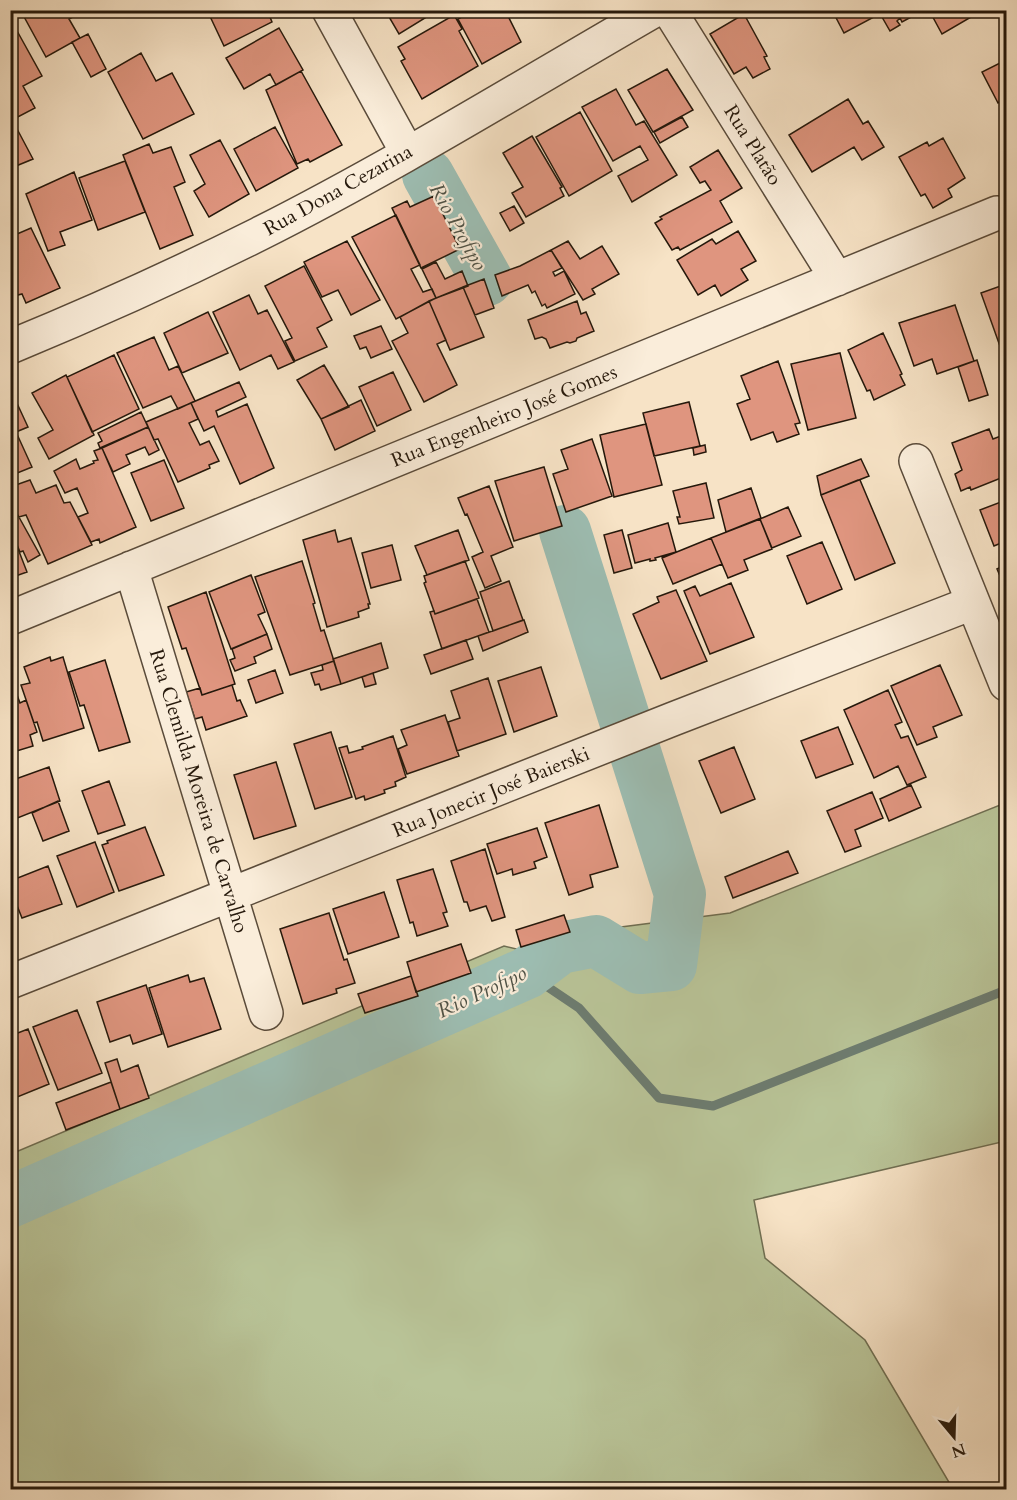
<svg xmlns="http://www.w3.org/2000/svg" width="1017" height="1500" font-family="Cardo,serif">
<rect width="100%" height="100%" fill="#f7e3c6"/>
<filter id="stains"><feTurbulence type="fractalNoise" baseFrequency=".00333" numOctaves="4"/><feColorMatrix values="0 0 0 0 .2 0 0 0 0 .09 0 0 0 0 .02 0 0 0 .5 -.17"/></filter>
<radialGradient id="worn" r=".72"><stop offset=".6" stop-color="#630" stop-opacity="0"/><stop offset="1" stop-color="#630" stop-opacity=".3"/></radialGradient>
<path fill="#b9c498" stroke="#6f6e52" stroke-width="1.5" d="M1000,805L1006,808V1141L754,1200L765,1258L865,1340L953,1489L11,1490V1154L504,946L584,965L621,927L730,913Z"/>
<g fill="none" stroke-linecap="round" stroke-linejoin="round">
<path stroke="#6d7c70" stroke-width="9" d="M527,973L579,1008L659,1098L713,1106L1006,990"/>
<path stroke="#9dbeb3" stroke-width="52" d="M428,175L487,280
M10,1202L527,973L560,948L596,941L640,968L671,965L680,894L565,531"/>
</g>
<path fill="#df957f" stroke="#25180b" stroke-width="1.5" d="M27,10H75L77,15L69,19L80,38L46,57L22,13Z
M207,10H267L272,22L224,46Z
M385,10H438L399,34Z
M474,10H505L521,42L482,64L458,19Z
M832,10H870L874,17L844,33Z
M878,10H915L917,14L902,22L900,18L897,21L900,25L890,31Z
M929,10H976L978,13L942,34Z
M744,14L767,56L764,57L770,69L753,78L746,67L734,74L710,34Z
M454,15L462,29L459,31L478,66L422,99L401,61L405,59L398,47Z
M11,20L42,76L23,86L35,108L12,120L10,117Z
M279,28L303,70L276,85L270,74L244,89L226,58Z
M88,34L106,69L91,77L72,42Z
M141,53L156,81L172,73L194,114L143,139L108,72Z
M1006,60V98L998,103L982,72Z
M667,69L693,110L653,132L628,90Z
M301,71L342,145L310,162L308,159L297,164L266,90Z
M616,89L636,125L644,121L677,175L632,202L618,176L648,160L640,146L613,161L582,107Z
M848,99L863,124L868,121L884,147L862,160L854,147L812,172L789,135Z
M580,112L612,171L569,196L536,137Z
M682,117L688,127L660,143L654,132Z
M16,127L33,159L16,166L10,156V130Z
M275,127L298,168L256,191L234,149Z
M532,136L562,187L560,188L564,196L526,217L512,193L523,187L503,153Z
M943,138L965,178L948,189L952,197L933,208L925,194L921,196L899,157L927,142L929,146Z
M220,140L249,194L209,217L194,191L205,184L190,155Z
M149,144L153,153L171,147L185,182L174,187L193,235L160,249L123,155Z
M718,150L742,188L720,201L732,222L680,250L678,247L672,250L655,223L662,219L660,217L711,190L705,181L700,183L690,167Z
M125,161L145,212L98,230L79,178Z
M74,172L92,220L60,232L65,245L48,251L26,194Z
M434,196L460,249L421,268L392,208L407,201L410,207Z
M514,206L524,223L510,231L500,213Z
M396,215L420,265L411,269L423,292L432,289L436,298L396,319L352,237Z
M31,228L60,288L26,303L22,294L10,297V277L13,275L10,270V237Z
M738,231L756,261L741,269L748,280L721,296L715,285L698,295L677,260L712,239L716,244Z
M347,241L380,300L351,315L338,290L322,297L304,262Z
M568,241L580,259L602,246L619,274L592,289L595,294L583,300L551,250Z
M551,250L562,268L553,272L555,276L564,271L575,294L547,308L545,304L542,306L535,291L532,293L528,285L502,296L495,275L520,266Z
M436,262L445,279L462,271L468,286L436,298L422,269Z
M304,266L332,320L317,328L327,347L295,361L285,341L292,338L265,286Z
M484,279L494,308L475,315L463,287Z
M1006,284V353L1005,347L1001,349L981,293Z
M463,287L484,337L450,350L429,301Z
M249,295L258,314L267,310L294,362L278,369L271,355L240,370L213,312Z
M429,301L446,340L437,344L457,385L424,402L392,341L408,333L400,317Z
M577,301L581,314L586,312L594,331L577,338L576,341L570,343L567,342L550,348L546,339L542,337L535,339L528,320Z
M955,305L974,361L937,374L932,359L914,366L899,323Z
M208,312L228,353L182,373L164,333Z
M381,326L392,349L371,358L366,347L360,349L354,336Z
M883,333L902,374L900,375L905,385L874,400L870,390L867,391L848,350Z
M154,337L169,370L178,366L195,401L178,409L171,396L143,408L117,353Z
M840,353L856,418L808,430L791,364Z
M114,355L139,409L92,432L67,377Z
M977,360L988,395L969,401L958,367Z
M778,361L800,423L795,424L799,434L777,442L773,432L751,440L737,404L750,399L741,376Z
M324,365L349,407L321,419L297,380Z
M393,372L411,410L377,426L359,387Z
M66,375L94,435L49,459L38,438L53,430L32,393Z
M239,382L246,397L216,411L218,417L247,404L274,468L240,484L214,426L204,431L191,403Z
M15,399L28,427L16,432L32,467L10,476V401Z
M361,400L375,431L335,450L321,419Z
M689,402L700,446L654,456L643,413Z
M191,403L198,419L189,423L200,445L209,441L219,461L209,465L210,468L178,482L158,439L154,440L146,422Z
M141,412L148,427L100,448L98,443L102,441L98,433Z
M646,424L662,485L614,497L600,435Z
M148,427L159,450L149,455L145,447L126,455L130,464L113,472L102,448Z
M989,429L993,439L1006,434V476L971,490L970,487L961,491L955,474L962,470L952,443Z
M592,439L612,496L566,512L553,474L568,469L561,450Z
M705,445L706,452L694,455L693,448Z
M102,448L136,527L100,543L99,539L91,542L78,517L88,513L77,488L65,493L54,471L76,459L80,469L94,463L93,461L98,460L94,451Z
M861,459L869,476L821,495L817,476Z
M164,460L184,508L151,521L131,473Z
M544,467L562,526L514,541L495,481Z
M30,480L36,493L56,485L64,503L70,502L92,545L48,564L26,515L19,517L10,503V487Z
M858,480H860L895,563L855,580L821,495Z
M706,483L714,518L679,524L677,517H680L673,491Z
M489,486L513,547L491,556L501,581L485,588L472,557L483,552L467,514L465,515L458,498Z
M751,488L761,518L726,532L718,500Z
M1006,500V541L994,546L980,510Z
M788,507L801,536L772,548L760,519Z
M15,510L40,555L28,562L23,551L20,552L10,528V512Z
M760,519L772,549L744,560L748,570L728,578L711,538Z
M668,523L676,552L655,558L656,560L650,561V559L635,563L628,535Z
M10,528L27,572L10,578Z
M335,530L338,542L351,538L370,604H368L369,608L358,612L359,617L327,627L303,540Z
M458,530L469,560L427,575L415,546Z
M622,530L632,568L614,573L604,535Z
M711,538L722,564L673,584L662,558Z
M822,542L842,589L807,604L787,556Z
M392,545L401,580L371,588L362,553Z
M302,561L315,603L313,604L321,631L324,630L334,661L290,675L255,577Z
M465,561L479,598L435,614L424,583L426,582L424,576Z
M1006,565V590L997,569Z
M251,575L265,612L258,615L267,634L231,649L209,592Z
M509,581L523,620L493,631L480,592Z
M731,583L754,637L710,654L684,591L695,586L700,596Z
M676,590L707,661L661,679L633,614L659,602L657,597Z
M206,592L235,684L202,695L186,648L182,649L168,607Z
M477,599L489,632L442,649L430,612L434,611L435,614Z
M524,620L528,632L483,651L478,636Z
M267,634L272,649L254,657L256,663L235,671L230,660L235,658L232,649Z
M466,640L473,659L431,674L424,655Z
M381,643L388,668L341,684L333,659Z
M50,657L51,661L63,657L84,728L43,741L37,722L34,723L21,685L30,683L24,667Z
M105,660L130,742L99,751L84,705L80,706L69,672Z
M334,661L341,684L321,690L319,684L315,685L311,673L323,670L322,665Z
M940,665L962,715L933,727L937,737L917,745L891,686Z
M541,667L557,716L514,732L498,681Z
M275,670L283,693L256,703L248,680Z
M373,673L376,684L365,687L362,677Z
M10,676L20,703L26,700L37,732L30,735L33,746L10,753Z
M488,678L506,734L457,751L448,722L460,718L451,691Z
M232,685L237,701L240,700L247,716L206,730L202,717L195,719L186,692L200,688L202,695Z
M888,690L902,722L895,725L901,738L908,736L926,777L907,785L898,766L874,778L844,710Z
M445,715L459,756L407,774L398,749L407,745L401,730Z
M838,727L853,764L816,778L801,741Z
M331,732L352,797L315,809L294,744Z
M393,736L406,777L395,782L396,786L384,790L385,793L365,800L364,796L356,799L339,748L347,746L349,753L363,749L362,747Z
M734,747L755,799L721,813L699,761Z
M276,762L296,826L254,839L234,775Z
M49,767L60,801L10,821V781Z
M109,781L125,825L98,834L82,791Z
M911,785L921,807L889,821L880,799Z
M872,792L883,818L855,830L861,846L845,852L827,811Z
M58,801L69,831L43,841L32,813Z
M599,805L618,867L590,875L593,887L569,895L545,823Z
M145,827L164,875L119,891L102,845L108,843L107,841Z
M537,828L547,857L534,862L536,868L513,875L512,869L497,874L487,844Z
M95,842L114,892L77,907L57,856Z
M485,849L505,917L492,921L486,906L470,911L467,902H464L451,861Z
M788,851L798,873L733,898L725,877Z
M48,866L62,904L22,918L10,888V881Z
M433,869L447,912L443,913L448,926L417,936L413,922L410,923L397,880Z
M384,892L399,937L348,954L333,909Z
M329,913L344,960L347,959L355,983L336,989L337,993L303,1004L280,929Z
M564,915L570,932L521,947L516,930Z
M461,944L471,973L416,992L407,962Z
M188,975L190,982L204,978L221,1029L168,1047L149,988Z
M411,976L418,996L365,1013L358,994Z
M146,985L162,1034L133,1044L130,1035L110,1042L97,1002Z
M77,1010L102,1073L58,1090L33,1027Z
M28,1029L49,1084L10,1100V1036Z
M117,1059L121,1072L138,1065L149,1098L120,1109L105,1063Z
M111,1082L120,1109L66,1130L56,1103Z"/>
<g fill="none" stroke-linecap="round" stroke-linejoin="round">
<defs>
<path id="street" d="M329,10L407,152
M669,10L837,279
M10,347C95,312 177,275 259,234C394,166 523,86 655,10
M916,461L1006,684
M131,568L266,1013
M10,618L997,213
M10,982L673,719L972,603"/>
</defs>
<use href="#street" stroke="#5a4b3a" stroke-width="36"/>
<use href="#street" stroke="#faedda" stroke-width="33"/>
</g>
<g text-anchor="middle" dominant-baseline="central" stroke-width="4.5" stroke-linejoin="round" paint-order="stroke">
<g font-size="20" fill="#25180b" stroke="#faedda">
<text transform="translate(753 145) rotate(58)">Rua Platão</text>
<text transform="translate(338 190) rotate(-29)">Rua Dona Cezarina</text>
<text transform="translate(504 416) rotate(-22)">Rua Engenheiro José Gomes</text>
<text transform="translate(199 791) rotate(73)">Rua Clemilda Moreira de Carvalho</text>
<text transform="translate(491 792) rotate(-22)">Rua Jonecir José Baierski</text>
</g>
<g font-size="21" font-style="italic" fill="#4f5246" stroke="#faedda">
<text transform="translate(458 227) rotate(61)">Rio Profipo</text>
<text transform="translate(482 992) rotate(-25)">Rio Profipo</text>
</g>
</g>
<rect width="1017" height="1500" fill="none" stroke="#f7e3c6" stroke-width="36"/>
<rect x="12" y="12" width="993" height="1476" fill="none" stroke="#25180b" stroke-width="3"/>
<rect x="18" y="18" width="981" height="1464" fill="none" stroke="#25180b" stroke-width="1.5"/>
<g transform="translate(954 1437) rotate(161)" stroke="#faedda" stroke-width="4.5" paint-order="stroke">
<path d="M0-4.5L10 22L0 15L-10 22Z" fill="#25180b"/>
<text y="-9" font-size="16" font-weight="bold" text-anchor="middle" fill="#25180b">N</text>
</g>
<rect width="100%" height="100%" filter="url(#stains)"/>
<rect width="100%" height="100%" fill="url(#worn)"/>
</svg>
